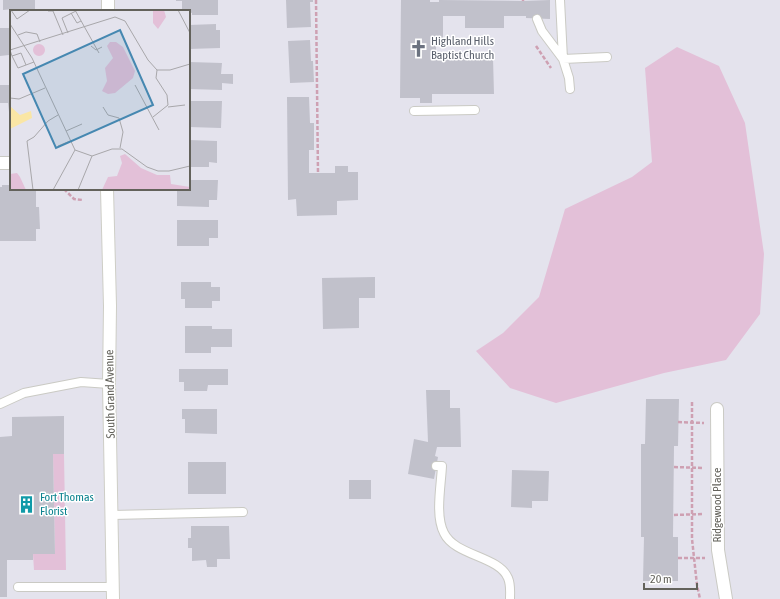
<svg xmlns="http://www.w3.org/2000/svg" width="780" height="599" font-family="'Asap Condensed',sans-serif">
<rect width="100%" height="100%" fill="#e4e3ed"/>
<path fill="#e3c0d8" d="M677,47L719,66L745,123L764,254L760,314L726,360L664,373L556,403L510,388L476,351L503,333L539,297L565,209L632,177L652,162L645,68Z
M53,454H64L66,570H34L33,554H55Z"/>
<path fill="#c1c1cb" d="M3,0H35V10L13,11V9L3,10Z
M176,0H218V15H192V13L189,12V11H182V1H176Z
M286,0H313V2H310L311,27L287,28Z
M401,0H430V2H439V0L523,1L550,0V19L526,18V16H504V28H465V16H443V42H436V55H450V58H493L494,94H432V103H420V98H400Z
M216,24V30H220V48L189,49V25Z
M0,28H11V59H9V55L0,56Z
M310,40L311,61H313L314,82L290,83L288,41Z
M189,62L222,63L221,74H233V84L222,83V90L189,89Z
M0,85H11V112H9L8,103H0Z
M287,97H309L310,123H314V150H309V173H335V166H348V172H358V200L337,201V215L297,216L296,199L288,200Z
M189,101H222L221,128L189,127Z
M189,140L217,141V163L209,162V167H189Z
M189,180H218L217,200H209V207L177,206V189H189Z
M2,185H11V189H16V190H36V207H39L40,229H36V241H0V187H2Z
M177,220H218V238H209V246H177Z
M375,277V298H359V328L323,329L322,278Z
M181,282H211V287H220V301H212V308H185V299H181Z
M185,326H212V329H232V347H211V353H185Z
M179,369H228V385H208L207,391H184V382H179Z
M426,390H450V408H460L461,447H437L435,456L438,457L434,479L408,474L414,439L428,442Z
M646,399H679L678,446H674L673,537H678V581H643L644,537H641V444H645Z
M182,409H217V434L185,433V419H182Z
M64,416V454H53L55,554H33V560H7V597H0V437L12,436V417Z
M188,462H226V494H188Z
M512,470L549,471L548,501H532V508L511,507Z
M349,480H371V499H349Z
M191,526H229L230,559H217V567H207L206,560L192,561V548H188V538H191Z"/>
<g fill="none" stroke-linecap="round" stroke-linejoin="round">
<defs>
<path id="service" d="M560,0L563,59L569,78L570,89
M537,19L542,31L563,59L607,57
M414,111L475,110
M0,404L24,393L81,382L109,384
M436,466H442C441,486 435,516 444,533C455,556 499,556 508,578C511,585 510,592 510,599
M112,515L243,512
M18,587H113"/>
<path id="minor" d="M0,163H11
M717,409L718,550L726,599"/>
<path id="secondary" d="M108,11V0
M107,189L110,306L109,384L113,599"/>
</defs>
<use href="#service" stroke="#cacac4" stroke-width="10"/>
<use href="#minor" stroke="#cacac4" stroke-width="14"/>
<use href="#secondary" stroke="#cecec6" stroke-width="14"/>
<path stroke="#cea0b2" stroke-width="2.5" stroke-dasharray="4 2" stroke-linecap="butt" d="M316,0L318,174
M523,1V0
M536,46L551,68
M64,189L74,199L83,200
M692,402V539L697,585L700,599
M678,422L704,423
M674,467L703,468
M674,515L703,514
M678,558H705"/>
<use href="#service" stroke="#fff" stroke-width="8"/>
<use href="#minor" stroke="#fff" stroke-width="12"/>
<use href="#secondary" stroke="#fff" stroke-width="12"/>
</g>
<defs>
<symbol id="church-bare" viewBox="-9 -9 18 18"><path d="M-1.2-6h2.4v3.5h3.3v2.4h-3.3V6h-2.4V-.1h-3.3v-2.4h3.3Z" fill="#6b7280" stroke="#fff" stroke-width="2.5" paint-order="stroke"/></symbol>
<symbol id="building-bare" viewBox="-9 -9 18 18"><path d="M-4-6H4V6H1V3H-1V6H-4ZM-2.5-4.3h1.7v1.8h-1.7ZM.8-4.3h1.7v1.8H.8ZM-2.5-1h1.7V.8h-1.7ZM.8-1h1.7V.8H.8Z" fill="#0f9aa8" stroke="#fff" stroke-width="2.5" paint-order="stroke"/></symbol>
</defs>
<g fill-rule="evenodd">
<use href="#church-bare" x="406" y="36" width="25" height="25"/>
<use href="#building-bare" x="14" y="492" width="25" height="25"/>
</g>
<g text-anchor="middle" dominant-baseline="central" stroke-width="3" stroke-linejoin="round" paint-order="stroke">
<g font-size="12" fill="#5b616d" stroke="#fff" text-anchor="start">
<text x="431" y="41">Highland Hills<tspan x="431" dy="14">Baptist Church</tspan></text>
</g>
<g font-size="12" fill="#63625b" stroke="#fff">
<text transform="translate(110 394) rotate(-91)">South Grand Avenue</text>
<text transform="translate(717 505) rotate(-90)">Ridgewood Place</text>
</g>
<g font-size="12" fill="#0d838f" stroke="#fff" text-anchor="start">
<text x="40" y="497">Fort Thomas<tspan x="40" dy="14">Florist</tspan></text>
</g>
</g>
<g transform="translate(10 10)">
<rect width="180" height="180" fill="#e4e3ed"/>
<path d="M143,0H154L156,7L148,19L143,13ZM100,32H106L113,37L125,61L123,68L105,83L98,84L92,81L97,71L95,58L103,48L97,36ZM23 40a6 6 0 1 1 12 0a6 6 0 1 1-12 0ZM115,144L131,158L147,165H160L161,174L180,177V180H92L98,167L107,166L112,153L110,146ZM7,163L10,167L16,180H0V164Z" fill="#e3c0d8"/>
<path d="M0,96L10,105L21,101L22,108L0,119Z" fill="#fae6a5"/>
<path fill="none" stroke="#a8a7aa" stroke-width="1" d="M1,0L7,9L20,0M65,0L89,43M168,0L180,23M38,1H43L53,25M61,3L67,13L71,11M0,14L22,48L65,140L82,146L102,139H112L137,157L148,161H159L180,156M58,23L52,8L66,1M8,25L16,22L27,24L30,32M81,36L86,40L92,37M2,46L8,58L16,55M24,52L16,55L11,43L2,46L0,40L105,7L115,11L138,50L147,60H160L180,54M125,75L149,120M0,88L9,89L35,78M93,97L98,105L109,108L113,122L110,138M158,97L175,95M143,107L158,95L157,85L146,68L147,60M56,121L72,114M48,136L60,131M23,180L17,131L24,127L38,111L48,105M43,180L65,140M68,180L82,146"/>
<path fill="#4688b1" fill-opacity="0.15" stroke="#4688b1" stroke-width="2" d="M110,20L143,95L46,138L13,64Z"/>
<rect width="180" height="180" fill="none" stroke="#63625b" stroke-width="2"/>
</g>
<path d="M644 583v6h53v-6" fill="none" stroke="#63625b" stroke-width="2"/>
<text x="650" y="583" font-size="12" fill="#63625b" stroke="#ffffff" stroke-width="3" paint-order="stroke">20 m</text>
</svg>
